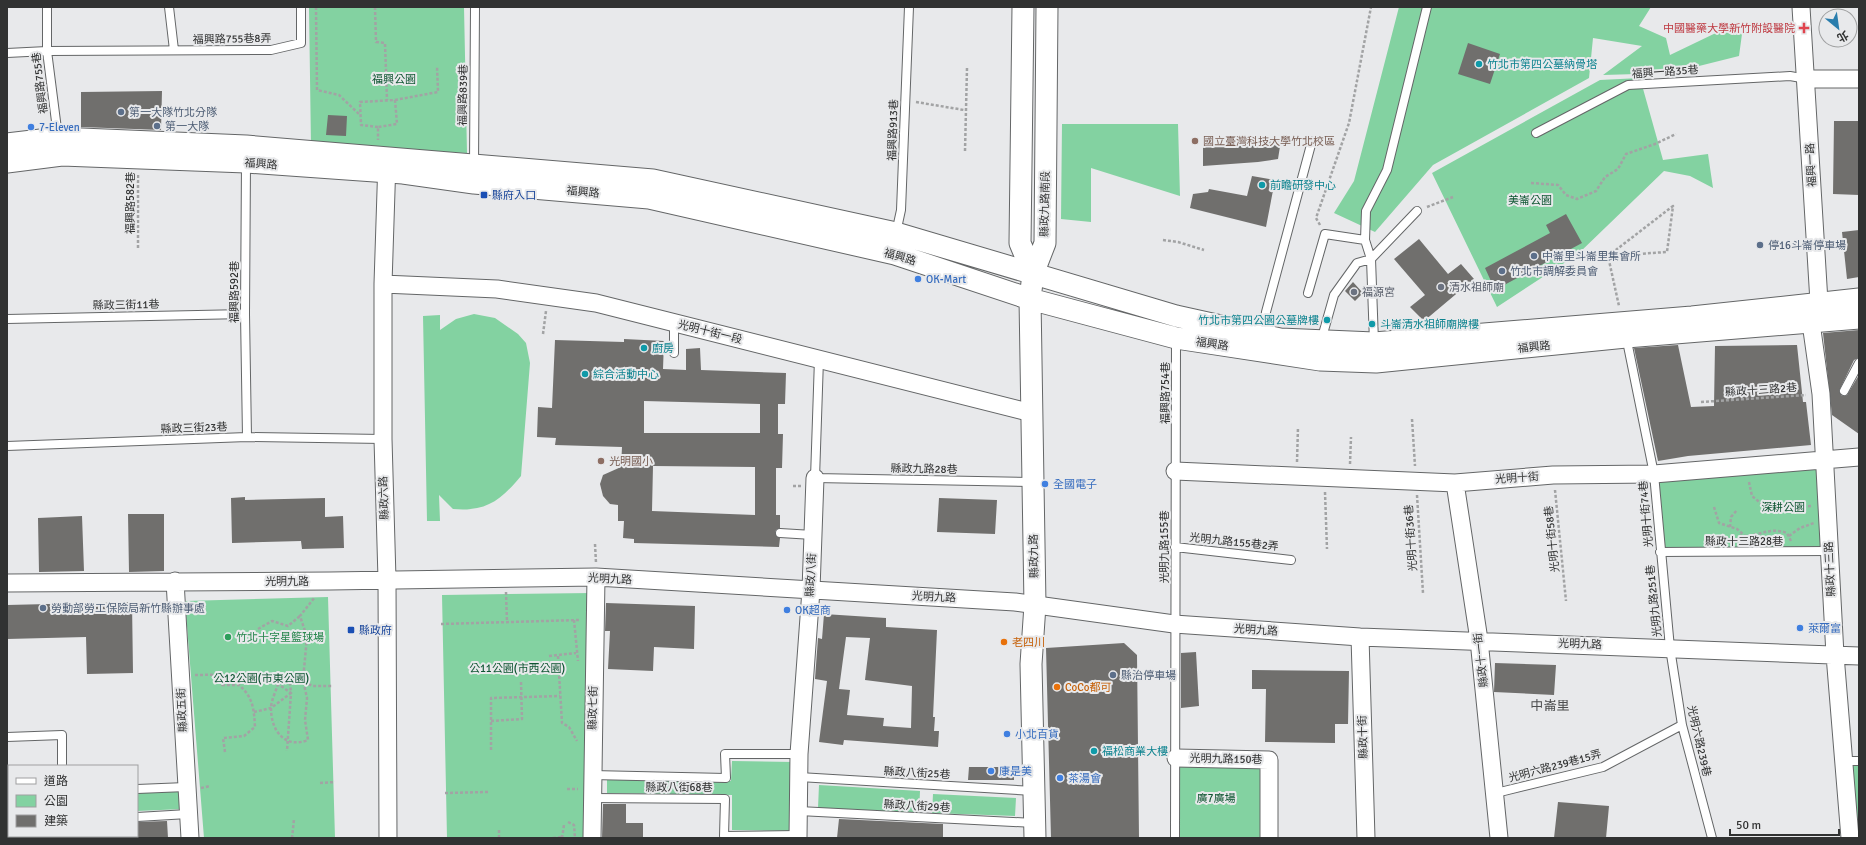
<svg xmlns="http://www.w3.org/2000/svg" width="1866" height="845" font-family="Signika,'Noto Sans TC',sans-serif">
<rect width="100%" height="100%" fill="#e8e9eb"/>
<path fill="#83d2a1" d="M309,7H464L467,153L311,147Z
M1399,7H1651L1639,26L1666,38L1670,55L1722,30L1742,34L1739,56L1671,73L1603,75L1642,46L1593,38L1589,78L1433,165L1375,232L1334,213L1354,181Z
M1640,78L1663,160L1708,154L1713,188L1690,176L1664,171L1578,254L1497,307L1432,173L1600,80Z
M1062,124H1178L1180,196L1091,168V222L1061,219Z
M474,314L495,318L518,334L526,343L530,363L521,476C500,501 486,512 453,509L439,495L440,521H427L423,316L440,315V330L456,319Z
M1823,460L1829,551L1660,552L1654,474Z
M592,593L588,838H447L442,595Z
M328,597L335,838H204L185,601Z
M1176,758L1269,760V838H1175Z
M732,761L794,762L792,831L732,830V795L607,793V779L731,781Z
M1843,761H1859V838H1850Z
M819,785L920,791L919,814L818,808Z
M183,791V809L137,811V793Z
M933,794L1016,798L1015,816L932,813Z"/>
<path fill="#706f6d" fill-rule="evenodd" d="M1468,43L1500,54L1490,84L1458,74Z
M162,91L161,130L81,127V92Z
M328,115L347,116L346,136L326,135Z
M1834,121H1859V195L1833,194Z
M1281,140L1278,159L1258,162L1203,166V147Z
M1252,176L1275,180L1266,227L1190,208L1193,194L1208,192L1209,189L1247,196Z
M1566,214L1582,243L1495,290L1485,268L1550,233L1546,225Z
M1859,230V277L1847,279L1842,232Z
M1419,239L1448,274L1461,264L1474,279L1424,321L1410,307L1425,295L1394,259Z
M1353,282L1363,293L1355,301L1345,291Z
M1859,330V358L1854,360L1839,391L1842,396L1847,395L1859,375V434L1832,415L1823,333Z
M624,339L664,341L663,369L686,370V349L700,348L701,370L786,373L785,404H778V434H783L782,468H776V515H780V528L776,530L775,533L780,538L779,547L634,543V539L623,538L624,521H618V505L610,504L603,496L600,484L603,475L621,467L622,447L555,445L556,438L537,437L538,407L552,408L555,340L624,342ZM644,401L760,404V433H644ZM653,466L755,467V515L652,511Z
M1678,345L1691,407L1714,406L1715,346L1797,345L1803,402H1806L1811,445L1688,456L1658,461L1634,348Z
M245,497V500L325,498V517L343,516L344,548L302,549L301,541L232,543L231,498Z
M939,498L997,500L995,534L937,532Z
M128,514H164V571L129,572Z
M82,516L84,571L39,572L38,518Z
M132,602L133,673L87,674L86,637L7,639V605Z
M606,603L695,606L694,649L654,647L653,671L608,669L610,631H605Z
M824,614L886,618V627L937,630L933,717H935L934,731H939L938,747L844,740L843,745L819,742L827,681L815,679L818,638L822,639ZM846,637L870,638L865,680L912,686L911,728L883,726L884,718L847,715L850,690L839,689Z
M1124,643L1137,655L1139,838H1051L1046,648Z
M1196,652L1199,706L1181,708V653Z
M1495,663L1556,665L1554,695L1494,692Z
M1252,670L1349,671L1348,724H1335V743L1265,742L1266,689H1252Z
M969,767H1014V780H968Z
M1558,802L1609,806L1606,838H1554Z
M603,804H626V823H643V838H602Z
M839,819L943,824V838H837Z
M167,821L168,838H137V822Z"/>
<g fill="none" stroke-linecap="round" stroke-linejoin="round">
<defs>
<path id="service" d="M47,7V51L58,137
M169,7L174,50
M7,53L47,51L271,50L301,43V7
M1536,133L1628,85L1790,76L1807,79
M246,163L245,314L247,437
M474,165L475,7
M896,233L901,210L909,7
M1365,240L1366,211L1387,170L1427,7
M1308,293L1325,234L1365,240L1371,259L1417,211
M7,319L245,314
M1263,335L1266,312L1312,141
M1626,336L1654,474L1670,648L1682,725L1712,838
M1321,341L1334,295L1357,263L1371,259L1374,342
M674,353V323
M819,359L815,478L1032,482
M1844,391L1859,363
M7,446L247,437L383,439
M780,533L813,535
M1175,547L1291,560
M1660,552L1829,551
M7,737L62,735V766
M1843,761H1859
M592,775L726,778L725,754H799
M799,777L1034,791
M137,789L186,787
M1496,793L1603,767L1682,725
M592,798L725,799L724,836L798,835
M799,811L1034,823
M137,817L188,814
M61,838V836
M1175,838L1176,339"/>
<path id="minor" d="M1801,7L1819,302L1811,323L1821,394L1835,655L1850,838
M1807,79H1859
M387,160L383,284V439L387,579L388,838
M383,284L497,289L596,303L1032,413
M1175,471L1455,483L1553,475L1654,474L1859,457
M1455,483L1479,640L1499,838
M175,581L190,838
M7,583L330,581L596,577L1015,602L1174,624L1360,637L1859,656
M1360,637L1366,838
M1176,758L1269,760V838
M592,838L596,577
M798,838L799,754L811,590L815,478"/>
<path id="tertiary" d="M1023,7L1020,243L1033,274
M7,144L58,138L246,146L653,180L896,233L1176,316L1280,339L1374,343L1692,317L1859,299
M7,162L62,155L246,162L403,173L474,183L649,198L895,254L1030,299L1176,338L1320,360L1376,362L1626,337L1859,318
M1035,838L1031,664L1035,605L1030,299L1033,274L1045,243L1047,7"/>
</defs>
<use href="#service" stroke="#646667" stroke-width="10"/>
<use href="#minor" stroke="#646667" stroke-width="19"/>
<use href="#tertiary" stroke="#646667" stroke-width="23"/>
<path stroke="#a2a3a4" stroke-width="2.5" stroke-dasharray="3 2" stroke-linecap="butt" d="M316,7L317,90L339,95L361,116
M375,7L376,42L385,43L387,100
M395,100L438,92L437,66
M916,102L964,110
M378,127L361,125L360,102L395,100L397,124L378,127V140
M965,151L967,68
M1531,183L1558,185L1566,195L1577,199L1596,191L1605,177L1618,169L1626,154L1655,144L1676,134
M1427,207L1453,197
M1320,225L1316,218L1349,123L1371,7
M1163,240L1178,242L1204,250
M138,248V175
M1608,256L1667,252L1673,206L1608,256L1619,306
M543,334L546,311
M1701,402L1806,395
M1412,419L1415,466
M1297,462L1298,427
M1350,464L1351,437
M1749,482L1752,496L1764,506L1770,507L1780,504L1789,507L1813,506
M793,486H801
M1555,490L1566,601
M1325,492L1327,549
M1417,495L1423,593
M1714,507L1719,523L1737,529L1745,536C1763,535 1769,527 1787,533L1791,541
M1730,527L1731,517L1737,510
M1789,536L1800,528L1814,523
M1738,542L1742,534
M595,544L596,563
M506,592L507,622
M574,620L578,661
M441,624L580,620
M258,629L272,621L288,626L300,616
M549,656L576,653
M558,656L562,723L569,727L577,741
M265,674L303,675
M195,675L264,674L291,693L287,751
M221,675L222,685H239C253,697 254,709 255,727L244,736L223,738L225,752
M304,682L313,686H332
M278,684C276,691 271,701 271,708C271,731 285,749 308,740L305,720L307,698L303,680L307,637L300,616L315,597
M254,712L271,708L291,693L289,675
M491,721L522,719L521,682
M491,750V698L560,696
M320,783L335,782
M201,788L210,786
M567,789H578
M445,793L488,792
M568,822L574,825L575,838
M499,830V838
M292,838L294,819
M553,838L562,837
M562,838L564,825"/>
<use href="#service" stroke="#fff" stroke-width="8"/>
<use href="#minor" stroke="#fff" stroke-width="17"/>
<use href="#tertiary" stroke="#fff" stroke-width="21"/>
</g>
<path fill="#e0444e" stroke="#e8e9eb" stroke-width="1.5" d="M1802 22h4v4h4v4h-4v4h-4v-4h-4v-4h4z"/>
<g fill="#0f9aa8" stroke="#e8e9eb" stroke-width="1.5">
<circle cx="1479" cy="64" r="4"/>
<circle cx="1262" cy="185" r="4"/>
<circle cx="1327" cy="320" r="4"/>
<circle cx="1372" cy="324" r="4"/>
<circle cx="644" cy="348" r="4"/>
<circle cx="585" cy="374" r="4"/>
<circle cx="1094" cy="751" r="4"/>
</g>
<g fill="#5c6f8a" stroke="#e8e9eb" stroke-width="1.5">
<circle cx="121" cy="112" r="4"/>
<circle cx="157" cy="126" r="4"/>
<circle cx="1760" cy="245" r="4"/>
<circle cx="1534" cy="256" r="4"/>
<circle cx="1502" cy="271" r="4"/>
<circle cx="43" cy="608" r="4"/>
<circle cx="1113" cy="675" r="4"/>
</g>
<g fill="#3f7fe0" stroke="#e8e9eb" stroke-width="1.5">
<circle cx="31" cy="127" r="4"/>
<circle cx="918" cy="279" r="4"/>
<circle cx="1045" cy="484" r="4"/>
<circle cx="787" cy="610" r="4"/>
<circle cx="1800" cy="628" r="4"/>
<circle cx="1007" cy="734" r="4"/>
<circle cx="991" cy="771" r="4"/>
<circle cx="1060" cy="778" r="4"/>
</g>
<g fill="#8d6e63" stroke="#e8e9eb" stroke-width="1.5">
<circle cx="1195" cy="141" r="4"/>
<circle cx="601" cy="461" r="4"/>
</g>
<g fill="#1a4fb4" stroke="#e8e9eb" stroke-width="1.5">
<rect x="480" y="191" width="8" height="8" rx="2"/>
<rect x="347" y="626" width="8" height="8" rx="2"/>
</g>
<g fill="#6b7280" stroke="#e8e9eb" stroke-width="1.5">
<circle cx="1441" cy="287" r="4"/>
<circle cx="1354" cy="292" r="4"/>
</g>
<circle fill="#2e9e5b" stroke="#e8e9eb" stroke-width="1.5" cx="228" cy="637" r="4"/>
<g fill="#e8710a" stroke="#e8e9eb" stroke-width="1.5">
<circle cx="1004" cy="642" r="4"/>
<circle cx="1057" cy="687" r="4"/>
</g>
<g text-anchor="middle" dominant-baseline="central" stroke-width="4" stroke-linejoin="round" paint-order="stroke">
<g font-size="11" fill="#be3a42" stroke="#e8e9eb" text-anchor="end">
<text x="1795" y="28">中國醫藥大學新竹附設醫院</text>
</g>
<g font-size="11" fill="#313232" stroke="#e8e9eb">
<text transform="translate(232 39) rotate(-1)">福興路755巷8弄</text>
<text transform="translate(1665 72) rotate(-4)">福興一路35巷</text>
<text transform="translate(40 83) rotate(-97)">福興路755巷</text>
<text transform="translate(463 95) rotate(-89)">福興路839巷</text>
<text transform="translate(893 130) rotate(-88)">福興路913巷</text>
<text transform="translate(261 164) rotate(4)">福興路</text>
<text transform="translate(1811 165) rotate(-93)">福興一路</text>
<text transform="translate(583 192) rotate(5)">福興路</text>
<text transform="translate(130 203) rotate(-90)">福興路582巷</text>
<text transform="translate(1045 204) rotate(-89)">縣政九路南段</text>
<text transform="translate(900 257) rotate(16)">福興路</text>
<text transform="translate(234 292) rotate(-90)">福興路592巷</text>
<text transform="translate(126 305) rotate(-1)">縣政三街11巷</text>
<text transform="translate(710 332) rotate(14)">光明十街一段</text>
<text transform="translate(1212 344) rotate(9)">福興路</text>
<text transform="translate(1534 347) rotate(-6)">福興路</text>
<text transform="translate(1761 390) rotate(-4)">縣政十三路2巷</text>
<text transform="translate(1165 393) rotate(-90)">福興路754巷</text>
<text transform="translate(194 428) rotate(-2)">縣政三街23巷</text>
<text transform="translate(924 469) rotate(1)">縣政九路28巷</text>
<text transform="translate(1517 478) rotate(-4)">光明十街</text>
<text transform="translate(384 498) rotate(-92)">縣政六路</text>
<text transform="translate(1646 514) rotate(-95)">光明十街74巷</text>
<text transform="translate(1411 538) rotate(-94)">光明十街36巷</text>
<text transform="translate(1552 539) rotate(-96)">光明十街58巷</text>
<text x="1744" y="541">縣政十三路28巷</text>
<text transform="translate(1234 542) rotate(6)">光明九路155巷2弄</text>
<text transform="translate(1164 547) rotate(-90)">光明九路155巷</text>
<text transform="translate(1034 556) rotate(-91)">縣政九路</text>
<text transform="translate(1830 569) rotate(-93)">縣政十三路</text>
<text transform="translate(811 575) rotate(-87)">縣政八街</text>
<text transform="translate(610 579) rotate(3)">光明九路</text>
<text x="287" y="581">光明九路</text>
<text transform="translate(934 597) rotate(3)">光明九路</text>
<text transform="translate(1654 601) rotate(-96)">光明九路251巷</text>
<text transform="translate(1256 630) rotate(4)">光明九路</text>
<text transform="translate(1580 644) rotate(2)">光明九路</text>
<text transform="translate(1481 660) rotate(-97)">縣政十一街</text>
<text transform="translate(593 708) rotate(-89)">縣政七街</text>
<text transform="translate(182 710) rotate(-93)">縣政五街</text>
<text transform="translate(1363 737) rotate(-92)">縣政十街</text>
<text transform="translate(1699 741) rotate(77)">光明六路239巷</text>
<text transform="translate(1226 759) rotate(1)">光明九路150巷</text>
<text transform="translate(1555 766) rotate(-15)">光明六路239巷15弄</text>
<text transform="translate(917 773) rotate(3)">縣政八街25巷</text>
<text x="679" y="787">縣政八街68巷</text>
<text transform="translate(917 806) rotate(3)">縣政八街29巷</text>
</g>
<g font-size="11" fill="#0d838f" stroke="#e8e9eb" text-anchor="start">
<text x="1487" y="64">竹北市第四公墓納骨塔</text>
<text x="1270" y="185">前瞻研發中心</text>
<text x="1319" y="320" text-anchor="end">竹北市第四公園公墓牌樓</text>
<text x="1380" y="324">斗崙清水祖師廟牌樓</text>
<text x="652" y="348">廚房</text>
<text x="593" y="374">綜合活動中心</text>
<text x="1102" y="751">福松商業大樓</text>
</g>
<g font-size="11" fill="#0e5532" stroke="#e8e9eb">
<text x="394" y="79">福興公園</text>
<text x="1530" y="200">美崙公園</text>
<text x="1783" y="507">深耕公園</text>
<text x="517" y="668">公11公園(市西公園)</text>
<text x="261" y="678">公12公園(市東公園)</text>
<text x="1216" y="798">廣7廣場</text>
</g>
<g font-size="11" fill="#4e5e75" stroke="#e8e9eb" text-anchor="start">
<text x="129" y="112">第一大隊竹北分隊</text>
<text x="165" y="126">第一大隊</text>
<text x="1768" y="245">停16斗崙停車場</text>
<text x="1542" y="256">中崙里斗崙里集會所</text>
<text x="1510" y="271">竹北市調解委員會</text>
<text x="51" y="608">勞動部勞工保險局新竹縣辦事處</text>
<text x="1121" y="675">縣治停車場</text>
</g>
<g font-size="11" fill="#366cbe" stroke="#e8e9eb" text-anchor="start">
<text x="39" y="127">7-Eleven</text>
<text x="926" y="279">OK-Mart</text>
<text x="1053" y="484">全國電子</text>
<text x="795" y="610">OK超商</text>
<text x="1808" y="628">萊爾富</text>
<text x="1015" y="734">小北百貨</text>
<text x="999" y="771">康是美</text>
<text x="1068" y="778">茶湯會</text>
</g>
<g font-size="11" fill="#785e54" stroke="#e8e9eb" text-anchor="start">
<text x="1203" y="141">國立臺灣科技大學竹北校區</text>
<text x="609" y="461">光明國小</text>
</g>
<g font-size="11" fill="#164399" stroke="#e8e9eb" text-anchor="start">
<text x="492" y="195">縣府入口</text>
<text x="359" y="630">縣政府</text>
</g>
<g font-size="11" fill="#5b616d" stroke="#e8e9eb" text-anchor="start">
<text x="1449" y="287">清水祖師廟</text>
<text x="1362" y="292">福源宮</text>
</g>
<g font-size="11" fill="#27864d" stroke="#e8e9eb" text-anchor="start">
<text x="236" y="637">竹北十字星籃球場</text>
</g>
<g font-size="11" fill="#c56008" stroke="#e8e9eb" text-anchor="start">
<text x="1012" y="642">老四川</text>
<text x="1065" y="687">CoCo都可</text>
</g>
<g font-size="13" fill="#4d4e4f" stroke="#e8e9eb">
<text x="1550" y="706">中崙里</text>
</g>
</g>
<rect width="1866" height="845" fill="none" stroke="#313232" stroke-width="16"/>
<rect x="8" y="765" width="130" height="72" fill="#e8e9eb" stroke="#9fa0a1"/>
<rect x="16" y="778" width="20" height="6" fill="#ffffff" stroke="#9fa0a1"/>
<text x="44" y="785" font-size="12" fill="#313232">道路</text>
<rect x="16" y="795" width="20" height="12" fill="#83d2a1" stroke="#9fa0a1"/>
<text x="44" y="805" font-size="12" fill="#313232">公園</text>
<rect x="16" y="815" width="20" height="12" fill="#706f6d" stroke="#9fa0a1"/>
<text x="44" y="825" font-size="12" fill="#313232">建築</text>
<g transform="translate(1838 28) rotate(151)"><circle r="19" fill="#e8e9eb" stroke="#9fa0a1"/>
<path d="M0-3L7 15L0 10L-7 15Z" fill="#297dad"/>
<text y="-6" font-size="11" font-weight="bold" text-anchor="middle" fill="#313232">北</text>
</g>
<path d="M1730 829v6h109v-6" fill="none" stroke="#313232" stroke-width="2"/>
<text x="1736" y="829" font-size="12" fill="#313232" stroke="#e8e9eb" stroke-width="3" paint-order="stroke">50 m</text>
</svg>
